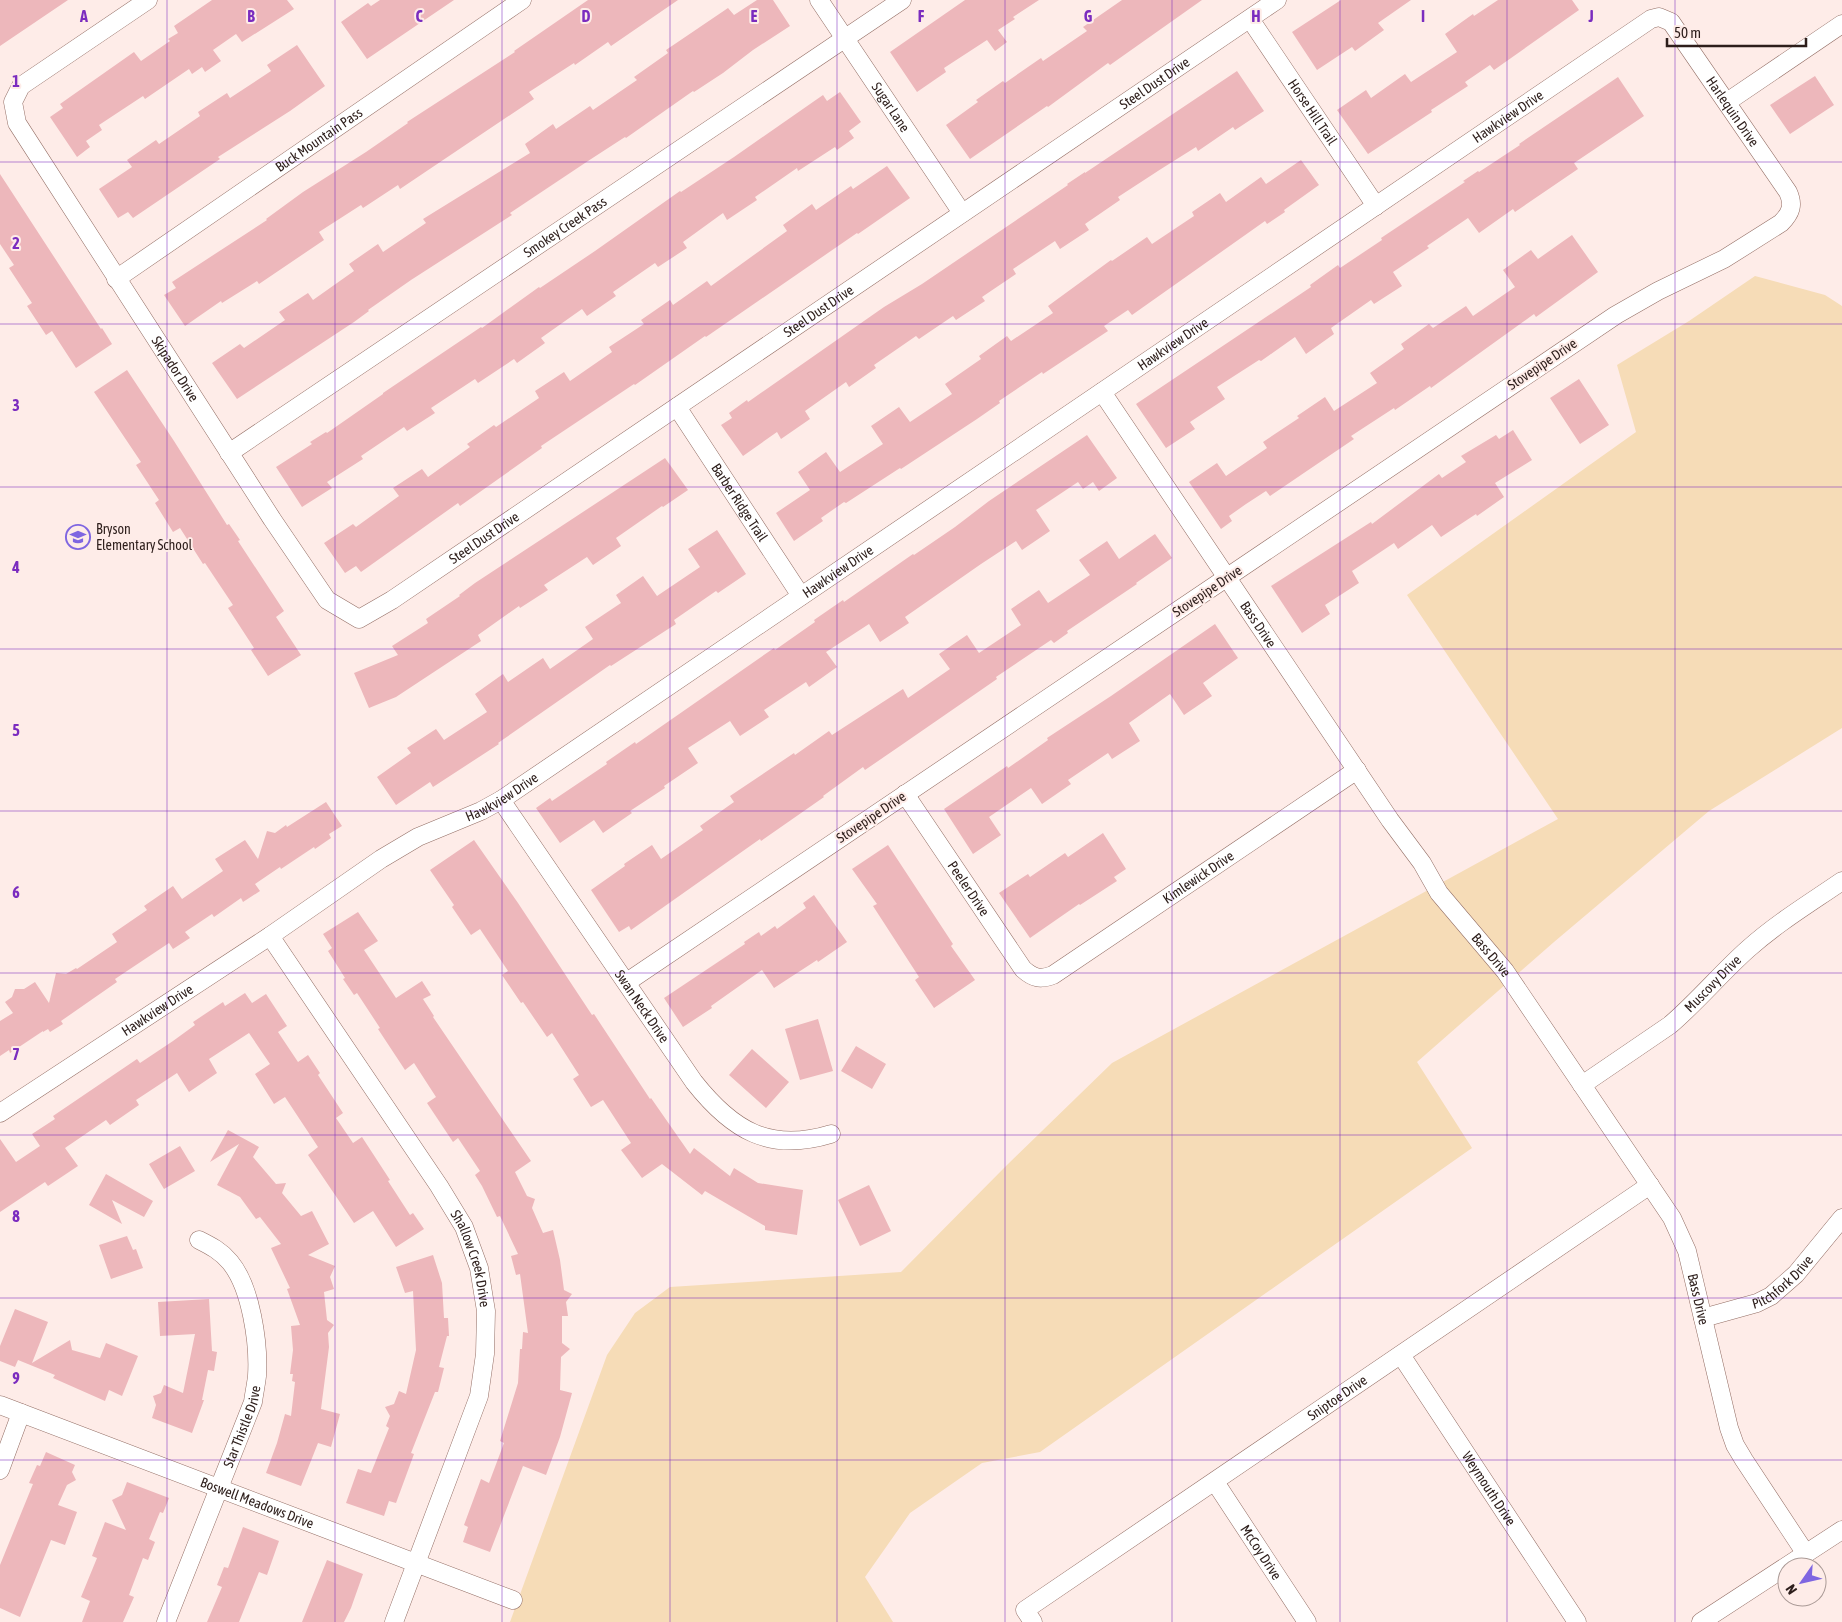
<svg xmlns="http://www.w3.org/2000/svg" width="1842" height="1622" font-family="'Asap Condensed',sans-serif">
<rect width="100%" height="100%" fill="#feece8"/>
<path fill="#f6dcb7" d="M1755,276L1825,295L1842,306V728L1709,811L1554,942L1417,1062L1472,1148L1040,1452L982,1463L910,1513L865,1577L893,1622H510L607,1355L635,1313L670,1287L901,1272L1006,1166L1112,1063L1558,819L1407,595L1636,432L1617,365L1689,321Z"/>
<path fill="#edb7bb" d="M0,0H68L0,46Z
M212,0H287L294,9L242,42L236,34L213,50L221,61L205,72L202,67L192,74L189,69L145,99L143,96L99,125L102,130L86,141L90,147L77,157L50,117L63,108L60,104L134,52L141,61L170,41L168,39L178,33L174,26Z
M380,0H454L367,59L341,22L368,3L371,6Z
M588,0H678L611,46L608,42L575,65L574,63L529,92L534,99L400,189L398,185L363,208L361,205L319,232L324,240L259,284L257,281L222,303L221,301L185,326L164,295L176,288L172,282L267,220L266,219L303,192L366,152L408,123L407,122L515,52L514,51Z
M757,0H773L790,26L753,50L723,73L694,92L693,91L626,138L625,137L588,161L510,213L512,215L411,280L368,310L369,311L354,322L237,399L212,363L240,344L244,348L285,320L279,312L308,293L313,300L354,271L349,264L378,244L383,252L426,223L423,219L530,153L525,144L553,124L556,129L590,106L593,110L637,80L634,77L668,53L666,50L728,8L734,15Z
M965,0H1039L1013,17L1015,19L998,30L1007,42L995,51L987,40L944,68L946,72L917,92L890,52Z
M1122,0H1202L1110,65L1108,63L1048,107L1047,106L970,159L946,125L978,102L976,100L1003,81L1005,83L1041,58L1043,61L1087,31L1083,27Z
M1341,0H1411L1378,23L1384,30L1355,51L1352,47L1317,70L1292,32Z
M1498,0H1572L1579,10L1494,70L1490,65L1465,82L1468,86L1431,110L1432,112L1368,154L1337,110L1366,90L1371,98L1405,74L1411,82L1457,52L1445,34L1473,14L1474,16Z
M297,45L325,86L290,111L218,157L220,159L133,218L128,212L118,218L99,189L132,167L127,160L156,140L159,144L200,116L198,112L227,93L230,98L271,71L267,65Z
M1237,71L1264,111L1235,130L1233,127L1198,151L1196,147L1161,169L1118,197L1120,200L1085,224L1089,230L1060,249L1055,241L1013,269L1016,274L982,297L985,301L956,320L953,316L919,339L916,336L874,365L876,368L849,387L846,382L805,411L810,419L781,439L777,432L743,456L721,425L732,418L729,413L747,400L748,402L884,307L922,284L1068,185L1067,184L1085,172V173Z
M1815,76L1834,105L1790,134L1770,105Z
M1618,77L1644,116L1574,163L1578,169L1515,212L1513,209L1479,233L1468,218L1427,246L1429,248L1393,272L1402,286L1374,304L1371,300L1331,328L1334,334L1306,354L1295,337L1261,361L1259,360L1217,387L1225,399L1190,422L1195,429L1166,448L1136,404L1311,287L1310,285L1338,265L1340,268L1382,240L1381,238L1465,182L1463,181L1478,171L1479,172L1520,145L1519,144Z
M840,92L861,122L849,131L854,138L837,150L835,147L798,171L797,168L755,197L757,200L727,220L723,213L683,242L687,248L658,267L655,263L613,292L616,296L587,316L582,309L541,338L545,343L517,363L514,359L478,383L475,379L431,408L435,413L407,431L404,427L361,456L363,459L327,482L332,488L302,507L276,467L312,444L310,442L326,432L327,433L383,394V393L481,327L482,328L539,287L540,288L595,251L680,191L681,192L734,157L823,95L827,101Z
M1301,160L1319,185L1284,210L1285,212L1267,224L1265,221L1132,315L1128,310L1104,326L1108,331L1043,374L1042,372L999,401L1000,403L977,419L901,469L900,468L846,503L844,502L821,518L823,521L794,541L776,513L810,490L798,472L826,452L840,472L883,444L871,426L899,407L910,422L952,394L945,384L981,359L979,356L1007,336L1011,341L1053,313L1048,306L1111,260L1112,261L1147,237L1152,244L1194,216L1192,212L1220,193L1226,202L1261,177L1266,184Z
M887,166L910,198L858,234L857,233L706,337L705,336L635,385L634,384L541,446L542,448L460,506L458,503L361,572L356,566L345,573L324,543L353,524L356,527L399,496L393,488L422,469L428,477L470,447L467,444L494,425L496,427L539,398L535,391L564,372L570,381L612,352L609,347L644,324L641,320L670,300L673,305L707,281L711,286L787,231L783,225L812,204L816,210L851,186L853,189Z
M0,174L101,329L102,328L112,344L76,368L52,331L46,335L27,306L32,303L9,268L14,265L0,244Z
M1572,235L1598,272L1536,317L1534,314L1431,388L1430,386L1395,410L1394,408L1351,436L1354,439L1270,496L1266,491L1246,504L1229,516L1232,521L1221,529L1189,482L1217,463L1226,476L1267,448L1263,442L1299,418L1297,416L1325,397L1334,411L1377,383L1370,373L1404,349L1401,344L1429,324L1433,328L1466,306L1473,316L1515,287L1503,270L1531,250L1538,259Z
M127,370L174,441L227,525L229,524L240,540L238,541L284,611L276,617L301,655L268,676L251,650L254,648L228,608L233,605L205,563L203,564L180,528L173,532L155,503L159,500L136,465L141,462L94,392Z
M1579,379L1609,425L1580,444L1550,398Z
M1513,430L1532,460L1495,483L1504,497L1477,516L1476,514L1441,537L1432,525L1398,549L1394,543L1352,571L1359,583L1325,605L1330,614L1302,633L1271,586L1371,522L1372,524L1439,474L1442,478L1466,462L1461,456L1496,435L1499,439Z
M1087,435L1117,478L1099,491L1093,482L1083,489L1078,482L1036,510L1050,531L1022,550L1016,541L981,564L905,617L909,623L880,642L869,624L826,652L837,667L809,687L806,682L764,710L769,717L740,736L730,721L688,748L698,763L664,786L665,788L630,811L632,813L603,833L594,820L560,843L536,808L550,798L552,801L607,764L606,762L635,742L636,744L774,648L775,650L815,622L814,620L843,600L844,602L913,554L914,555L955,527L989,501Z
M665,458L688,490L663,507L662,506L616,538L621,546L593,565L587,557L544,585L548,590L520,608L519,606L478,635L481,641L396,697L369,708L354,673L398,655L392,646L428,623L426,619L460,596L459,595L475,583Z
M717,530L746,574L718,593L716,591L674,620L676,624L662,633L611,666L610,665L498,743L499,744L433,787L430,782L396,805L377,777L411,753L407,748L436,729L444,740L487,712L475,694L503,674L508,682L543,658L550,669L593,639L585,627L621,603L616,595L643,576L657,596L700,567L688,549Z
M1155,534L1172,558L1136,583L1137,584L1067,631L1068,633L1054,643L1051,640L996,677L997,679L900,746L865,770L863,767L823,796L824,797L761,841L760,839L631,930L629,926L619,932L591,890L625,866L624,864L652,845L661,859L703,830L700,826L734,802L730,796L794,753L795,755L829,731L832,735L903,689L908,698L950,669L939,654L967,635L979,653L1021,625L1011,609L1039,590L1048,603L1090,575L1079,560L1107,541L1119,559Z
M1215,624L1238,658L1203,683L1212,696L1184,715L1170,694L1129,723L1140,741L1112,759L1108,753L1068,780L1071,784L1042,804L1031,788L989,817L1001,835L973,854L944,809L1007,766L1008,768L1048,740L1047,738L1111,696Z
M326,802L342,826L329,834L331,838L315,849L314,847L281,869L280,867L255,884L260,891L243,902L241,898L214,917L212,914L185,932L190,938L173,949L169,943L115,979L117,982L61,1021L63,1024L50,1032L48,1029L43,1032V1031L10,1053L9,1050L0,1056V1021L13,1013L5,1002L12,997L15,989H24L35,982L49,1003L56,973L66,974L76,968L77,969L117,942L112,934L147,910L144,906L173,886L182,899L223,871L215,859L245,840L258,859L267,831L275,833L286,825L287,827Z
M1103,833L1126,869L1114,877L1117,881L1080,905L1079,904L1030,938L999,893L1028,874L1030,877L1065,853L1068,857Z
M474,840L518,903L592,1015L594,1014L650,1099L651,1098L690,1154L694,1148L730,1176L734,1168L758,1183L803,1190L797,1235L765,1230V1226L705,1191L702,1195L662,1164L642,1178L621,1150L631,1143L603,1100L591,1107L573,1079L579,1075L552,1033L547,1037L523,1002L521,1003L502,975L508,971L480,929L471,935L452,907L454,905L430,870Z
M888,845L953,944L951,946L975,980L934,1008L915,980L919,977L873,906L877,904L852,869Z
M814,895L847,942L818,962L817,960L774,988L762,970L711,1006L712,1008L683,1027L664,998L745,944L744,942L759,932L761,936L775,926L777,929L806,908L803,903Z
M358,912L378,941L364,950L396,998L422,981L431,995L423,999L434,1016L433,1017L531,1161L515,1172L527,1196L535,1199L532,1208L543,1233L553,1230L560,1260L564,1290L572,1294L566,1302L568,1316H562V1343L570,1349L561,1357L560,1390L572,1393L560,1437L546,1475L523,1466L490,1552L463,1542L468,1527L464,1525L481,1479L489,1483L504,1443L500,1441L518,1383L520,1349H522L523,1332L528,1333L520,1274L516,1275L511,1256L518,1254L500,1216L497,1217L482,1186L475,1175L480,1171L458,1138L453,1142L427,1103L436,1097L414,1063L405,1070L378,1029L380,1028L357,993L354,995L343,979L345,978L328,951L332,948L323,934Z
M245,993L252,1003L266,994L287,1026L278,1032L298,1062L308,1055L320,1073L318,1075L343,1113L336,1118L353,1143L362,1137L390,1180L388,1181L410,1215L413,1213L424,1229L396,1247L373,1211L354,1223L308,1155L318,1147L285,1097L274,1104L255,1074L270,1064L249,1033L209,1059L217,1073L189,1092L177,1073L136,1100L139,1105L110,1125L106,1120L65,1148L78,1166L48,1186L45,1182L0,1212V1139L16,1162L40,1146L32,1134L55,1119L53,1116L137,1059L140,1063L173,1041L195,1025L193,1022L223,1002L225,1006Z
M818,1019L833,1071L800,1080L785,1029Z
M856,1046L886,1064L872,1089L841,1071Z
M752,1049L789,1082L766,1108L729,1075Z
M228,1130L259,1147L253,1157L276,1184L286,1183L282,1193L301,1216L312,1211L329,1244L308,1255L335,1266L330,1277L334,1289L324,1292L327,1320L334,1325L328,1333L329,1347L321,1409L340,1414L331,1447L318,1443L301,1486L266,1473L277,1443L285,1414L291,1416L295,1382L292,1381L293,1374H290L293,1350L291,1326L300,1325L287,1289L290,1288L271,1248L281,1244L260,1217L256,1219L240,1197L217,1185L239,1144L210,1162Z
M180,1146L195,1171L164,1189L149,1164Z
M106,1174L153,1201L144,1217L112,1200L122,1224L89,1205Z
M869,1185L891,1231L860,1246L838,1200Z
M127,1236L133,1250L136,1249L143,1268L111,1279L99,1245Z
M433,1255L442,1283L444,1318H448L449,1336H447L439,1367L444,1368L438,1392H435L411,1453L414,1454L396,1503L389,1501L384,1516L346,1503L358,1469L371,1473L389,1428L386,1426L390,1416L385,1407L394,1404L399,1391L406,1394L416,1350L413,1291L405,1293L396,1267Z
M209,1299L212,1351L217,1352L214,1371L208,1370L202,1400H204L192,1433L152,1418L156,1405L153,1396L161,1393L164,1385L183,1393L195,1334L160,1336L158,1302Z
M15,1309L48,1322L32,1363L70,1340L72,1350L100,1358L106,1343L138,1356L122,1396L109,1390L105,1401L53,1378L55,1375L18,1360L15,1367L0,1361V1346Z
M46,1452L75,1465L72,1472L76,1480L67,1485L58,1505L77,1512L65,1545L51,1540L20,1617L0,1608V1565L33,1484L29,1483L37,1465L40,1466Z
M127,1482L169,1498L163,1513L160,1512L149,1539L155,1542L148,1560L143,1558L129,1595L134,1597L123,1622H82L90,1601L81,1597L97,1558L92,1556L105,1522L126,1530L112,1500L122,1495Z
M243,1527L279,1541L267,1575L259,1572L239,1622H207L222,1587L217,1585L224,1567L228,1568Z
M327,1560L363,1574L351,1608L344,1622H302Z"/>
<g fill="none" stroke-linecap="round" stroke-linejoin="round">
<defs>
<g id="minor">
<path id="s1" d="M148,0L21,86L13,102L17,123L272,519L327,600L359,619L392,600L1277,0"/>
<path id="s2" d="M819,0L962,213"/>
<path id="s3" d="M1250,19L1376,206"/>
<path d="M1727,102L1842,24"/>
<path id="s4" d="M116,279L522,0"/>
<path id="s5" d="M1102,392L1390,820L1422,863L1439,893L1505,971L1672,1218L1687,1251L1729,1428L1735,1445L1744,1460L1806,1554"/>
<path id="s6" d="M677,407L801,596"/>
<path id="s7" d="M229,453L902,0"/>
<path id="s8" d="M905,794L1023,969C1033,978 1040,980 1053,975L1357,770"/>
<path id="s9" d="M501,800L694,1082C732,1130 769,1153 831,1134"/>
<path id="s10" d="M270,936L439,1186L464,1227L479,1268L486,1311L485,1354L479,1396L394,1622"/>
<path id="s11" d="M1582,1085L1670,1025C1698,1001 1721,973 1748,949C1777,923 1810,903 1842,881"/>
<path id="s12" d="M0,1113L270,936L381,859L418,837L481,811L501,800L1651,19L1659,17L1671,22L1788,192C1794,205 1791,213 1781,223L1724,259L1658,291L1616,315L627,982"/>
<path id="s13" d="M1703,1318L1757,1303L1771,1296L1796,1274L1842,1218"/>
<path id="s14" d="M1401,1355L1577,1622"/>
<path id="s15" d="M0,1405L513,1600"/>
<path d="M0,1470L21,1413"/>
<path id="s16" d="M1215,1482L1307,1622"/>
<path id="s17" d="M166,1622L253,1402C254,1394 256,1385 257,1376C259,1343 251,1287 230,1262C221,1251 211,1246 199,1240"/>
<path id="s18" d="M1033,1622L1025,1610L1650,1185"/>
<path d="M1701,1622L1842,1530"/>
</g>
</defs>
<use href="#minor" stroke="#936e65" stroke-width="19"/>
<use href="#minor" stroke="#fff" stroke-width="18"/>
</g>
<path fill="none" stroke="#7b2cbf" stroke-width="1" stroke-opacity="0.55" d="M167,0V1622M335,0V1622M502,0V1622M670,0V1622M837,0V1622M1005,0V1622M1172,0V1622M1340,0V1622M1507,0V1622M1675,0V1622M0,162H1842M0,324H1842M0,487H1842M0,649H1842M0,811H1842M0,973H1842M0,1135H1842M0,1298H1842M0,1460H1842"/>
<defs>
<symbol id="school-ring" viewBox="-11 -11 22 22"><circle r="9.5" fill="#feece8" stroke="#7f66e1" stroke-width="1.5"/><path d="M0-5L7-2L0 1L-7-2ZM-4 1L0 2.5L4 1V4Q0 6-4 4Z" fill="#7f66e1"/></symbol>
</defs>
<g fill-rule="evenodd">
<use href="#school-ring" x="64" y="523" width="28" height="28"/>
</g>
<g text-anchor="middle" dominant-baseline="central" stroke-width="4" stroke-linejoin="round" paint-order="stroke">
<g font-size="14" fill="#2d1e1b" stroke="#feece8">
<text stroke="none"><textPath href="#s1" startOffset="1758">Steel Dust Drive</textPath></text>
<text stroke="none"><textPath href="#s2" startOffset="129">Sugar Lane</textPath></text>
<text stroke="none"><textPath href="#s12" startOffset="2112">Harlequin Drive</textPath></text>
<text stroke="none"><textPath href="#s3" startOffset="112">Horse Hill Trail</textPath></text>
<text stroke="none"><textPath href="#s12" startOffset="1809">Hawkview Drive</textPath></text>
<text stroke="none"><textPath href="#s4" startOffset="246">Buck Mountain Pass</textPath></text>
<text stroke="none"><textPath href="#s7" startOffset="405">Smokey Creek Pass</textPath></text>
<text stroke="none"><textPath href="#s1" startOffset="1352">Steel Dust Drive</textPath></text>
<text stroke="none"><textPath href="#s12" startOffset="1404">Hawkview Drive</textPath></text>
<text transform="translate(1542 364) rotate(-34)">Stovepipe Drive</text>
<text stroke="none"><textPath href="#s1" startOffset="485">Skipador Drive</textPath></text>
<text stroke="none"><textPath href="#s6" startOffset="114">Barber Ridge Trail</textPath></text>
<text stroke="none"><textPath href="#s1" startOffset="948">Steel Dust Drive</textPath></text>
<text stroke="none"><textPath href="#s12" startOffset="999">Hawkview Drive</textPath></text>
<text transform="translate(1207 591) rotate(-34)">Stovepipe Drive</text>
<text stroke="none"><textPath href="#s5" startOffset="280">Bass Drive</textPath></text>
<text stroke="none"><textPath href="#s12" startOffset="594">Hawkview Drive</textPath></text>
<text transform="translate(871 817) rotate(-34)">Stovepipe Drive</text>
<text stroke="none"><textPath href="#s8" startOffset="419">Kimlewick Drive</textPath></text>
<text stroke="none"><textPath href="#s8" startOffset="114">Peeler Drive</textPath></text>
<text stroke="none"><textPath href="#s5" startOffset="685">Bass Drive</textPath></text>
<text stroke="none"><textPath href="#s11" startOffset="166">Muscovy Drive</textPath></text>
<text stroke="none"><textPath href="#s9" startOffset="250">Swan Neck Drive</textPath></text>
<text stroke="none"><textPath href="#s12" startOffset="188">Hawkview Drive</textPath></text>
<text stroke="none"><textPath href="#s10" startOffset="382">Shallow Creek Drive</textPath></text>
<text stroke="none"><textPath href="#s13" startOffset="89">Pitchfork Drive</textPath></text>
<text stroke="none"><textPath href="#s5" startOffset="1090">Bass Drive</textPath></text>
<text stroke="none"><textPath href="#s18" startOffset="392">Sniptoe Drive</textPath></text>
<text stroke="none"><textPath href="#s17" startOffset="210">Star Thistle Drive</textPath></text>
<text stroke="none"><textPath href="#s14" startOffset="160">Weymouth Drive</textPath></text>
<text stroke="none"><textPath href="#s15" startOffset="275">Boswell Meadows Drive</textPath></text>
<text stroke="none"><textPath href="#s16" startOffset="84">McCoy Drive</textPath></text>
</g>
<g font-size="14" fill="#2d1e1b" stroke="#feece8" text-anchor="start">
<text x="96" y="529">Bryson<tspan x="96" dy="16">Elementary School</tspan></text>
</g>
</g>
<g font-size="16" text-anchor="middle" font-weight="bold" fill="#7b2cbf" stroke="#feece8" stroke-width="4" stroke-linejoin="round" paint-order="stroke">
<text x="84" y="22">A</text>
<text x="251" y="22">B</text>
<text x="419" y="22">C</text>
<text x="586" y="22">D</text>
<text x="754" y="22">E</text>
<text x="921" y="22">F</text>
<text x="1088" y="22">G</text>
<text x="1256" y="22">H</text>
<text x="1423" y="22">I</text>
<text x="1591" y="22">J</text>
<text x="16" y="87">1</text>
<text x="16" y="249">2</text>
<text x="16" y="411">3</text>
<text x="16" y="573">4</text>
<text x="16" y="736">5</text>
<text x="16" y="898">6</text>
<text x="16" y="1060">7</text>
<text x="16" y="1222">8</text>
<text x="16" y="1384">9</text>
</g>
<g transform="translate(1802 1582) rotate(236)"><circle r="24" fill="#feece8" stroke="#aa9a96"/>
<path d="M0-4L9 19L0 12L-9 19Z" fill="#7f66e1"/>
<text y="-8" font-size="14" font-weight="bold" text-anchor="middle" fill="#2d1e1b">N</text>
</g>
<path d="M1667 38v8h139v-8" fill="none" stroke="#2d1e1b" stroke-width="2.5"/>
<text x="1674" y="38" font-size="15" fill="#2d1e1b" stroke="#feece8" stroke-width="4" paint-order="stroke">50 m</text>
</svg>
